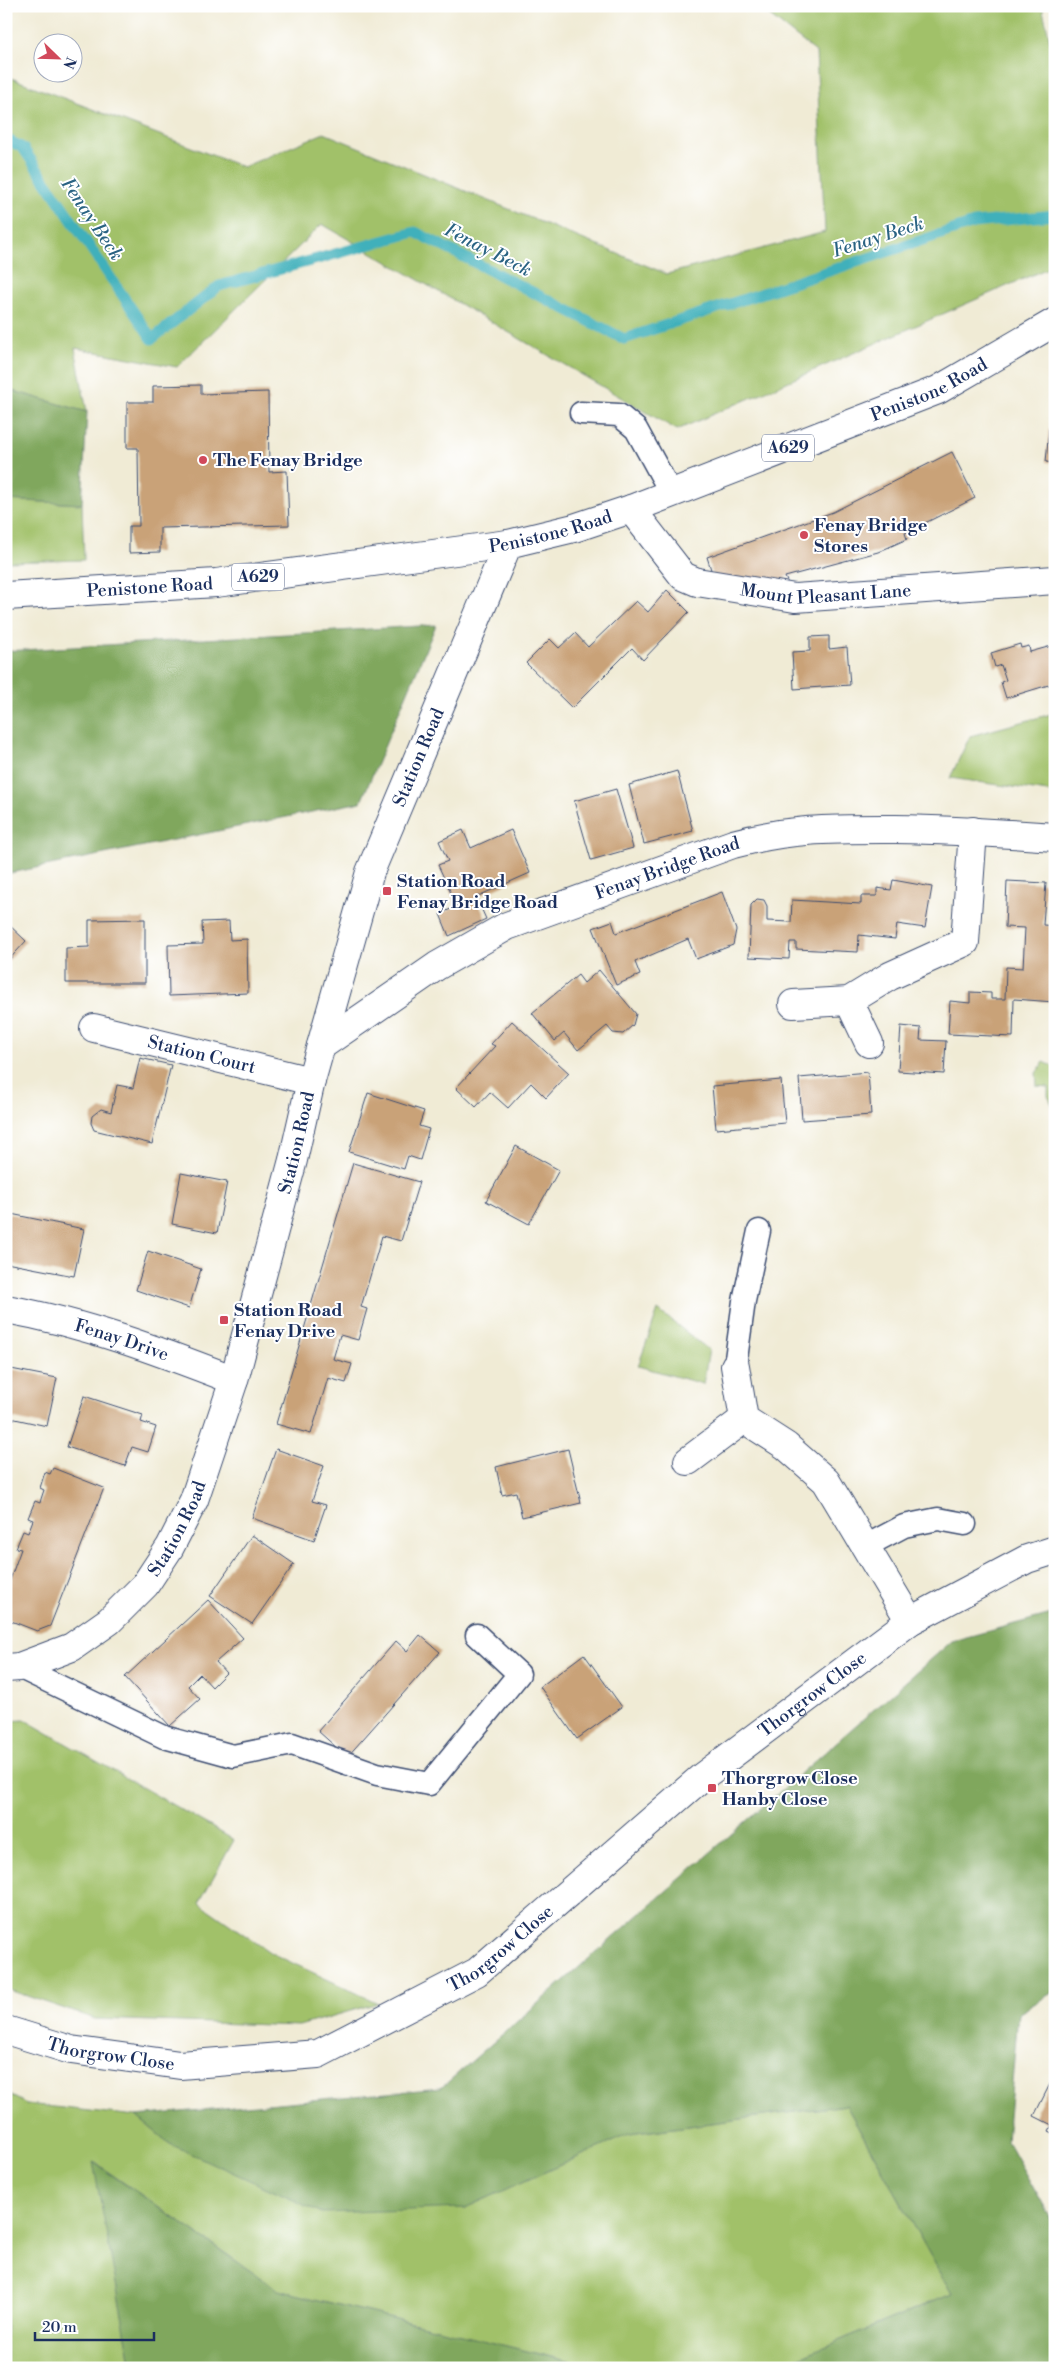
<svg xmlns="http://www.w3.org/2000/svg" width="1061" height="2374" font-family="'Libre Bodoni',serif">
<rect width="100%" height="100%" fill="#fff"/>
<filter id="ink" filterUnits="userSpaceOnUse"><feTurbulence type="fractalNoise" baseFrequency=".02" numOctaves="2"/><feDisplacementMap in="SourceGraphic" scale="10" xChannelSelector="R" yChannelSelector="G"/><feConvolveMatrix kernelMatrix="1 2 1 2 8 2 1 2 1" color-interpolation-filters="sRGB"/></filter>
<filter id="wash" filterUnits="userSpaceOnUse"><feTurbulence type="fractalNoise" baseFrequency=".0096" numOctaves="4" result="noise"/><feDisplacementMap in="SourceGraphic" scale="20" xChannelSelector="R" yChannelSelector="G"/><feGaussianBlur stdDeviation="1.12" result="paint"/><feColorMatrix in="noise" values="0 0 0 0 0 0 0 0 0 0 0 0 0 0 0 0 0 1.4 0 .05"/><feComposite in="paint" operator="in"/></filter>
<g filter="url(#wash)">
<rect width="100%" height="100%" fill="#f0ebd5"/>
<path fill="#a1c169" stroke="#5e7864" d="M757,6H1042L1055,63V265L677,430L322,224L177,367L75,348L87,412L6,389V76L243,167L324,133L667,274L825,232L816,52Z
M6,500L82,504L84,560L6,562Z
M1055,713V793L950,778L970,736Z
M1044,1062L1053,1066L1055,1065V1110L1048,1096V1087L1037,1086L1036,1073Z
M658,1310L709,1350L703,1384L638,1366Z
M25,1720L234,1840L199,1903L271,1953L378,2003L299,2026L95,2019L6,1989V1721Z
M6,2093L27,2104L136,2116L170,2144L465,2208L629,2134L846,2105L952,2294L773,2368H596L278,2290L94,2162L132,2368H6Z"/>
<path fill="#80a75d" stroke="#4e6b5e" d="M6,389L87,412L82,504L6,500Z
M436,625L361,802L6,874V651Z
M1055,1613V1991L1018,2014L1007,2141L1055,2226V2368H773L952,2294L846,2105L629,2134L465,2208L322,2213L170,2144L136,2116L441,2088L952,1641Z
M93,2162L278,2290L596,2368H132Z"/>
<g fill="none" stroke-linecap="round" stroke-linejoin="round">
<path stroke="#41b0bb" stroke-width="11" d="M6,139L23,148L152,339L219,286L415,232L624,339L974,223L1055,215"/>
</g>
<g id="blocks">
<path fill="#c9a278" d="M201,385V394L268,392L269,472L287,471L289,525L160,528V552L129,553V526H139L138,448H127V402H153V386Z
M1049,429H1055V463L1046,462Z
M952,452L975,498L905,533L907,539L878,552L785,577L792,592L714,579L707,557L833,512Z
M667,590L689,612L643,660L632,648L572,708L526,663L550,639L559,648L575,633L588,647L636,601L648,612Z
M829,636V649L847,647L850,685L794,689L792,652L810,651V637Z
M1020,644L1021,648L1029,646L1030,652L1055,645V683L1006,698L1001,682L1006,680L1001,665L995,667L991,653Z
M677,771L693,831L644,844L629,785Z
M616,789L633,848L591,860L574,801Z
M463,830L471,848L511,830L530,873L476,897L486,919L449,936L440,914L457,906L438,865L448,861L439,841Z
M893,880L932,887L925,928L897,924L895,939L859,935L858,952L796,949V942H790L789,959L749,957L751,905L757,899L764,900L767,906V921L791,922L792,900L861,904V896H877V888L891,890Z
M1007,881L1046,883L1043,925L1055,926L1054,1002L1014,999L1013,1037L948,1034L950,1001L970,1003V992L991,993V999H1005L1006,967L1023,968L1025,928L1005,927Z
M722,892L736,930L733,945L696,959L688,939L635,962L640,975L616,985L593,928L612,921L616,933Z
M145,919V983H66V948L89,947V920Z
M229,921L230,940L247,939L248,993L169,996L168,945L203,944L202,922Z
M6,922L26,941L6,963Z
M599,970L636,1014L633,1025L623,1034L613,1033L607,1026L578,1050L564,1033L555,1041L532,1013L578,975L584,983Z
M512,1021L569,1073L546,1098L531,1083L508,1108L490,1092L476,1107L456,1088L495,1046L491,1044Z
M901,1026L921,1028L920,1040L946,1041L944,1074L898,1071Z
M140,1058L171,1065L152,1144L94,1130L91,1123L92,1116L101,1109L111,1112L117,1085L133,1088Z
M868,1072L871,1115L802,1120L799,1078Z
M781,1080L785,1123L716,1129L712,1086Z
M368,1093L424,1111L419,1126L429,1129L420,1160L408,1156L404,1169L349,1152Z
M516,1146L559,1170L529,1224L486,1201Z
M353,1163L419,1182L401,1241L382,1236L361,1307L367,1309L358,1340L340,1335L333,1359L352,1364L346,1383L328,1378L311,1434L276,1424Z
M181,1173L227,1182L217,1233L172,1224Z
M6,1213L84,1229L74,1276L6,1263Z
M148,1251L201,1269L189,1308L136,1290Z
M6,1368L57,1378L47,1426L6,1417Z
M84,1396L143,1415L141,1422L156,1427L148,1452L132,1447L125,1466L67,1447Z
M276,1449L324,1466L312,1501L326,1505L314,1540L252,1518Z
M568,1449L581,1503L522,1517L516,1492L502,1495L496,1467Z
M53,1468L104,1488L50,1626L37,1631L6,1619V1591L21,1549L16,1548L23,1531L28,1533L33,1520L28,1518L35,1501L40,1503L41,1499L44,1490L40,1488L45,1472L50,1474Z
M252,1535L294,1564L252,1624L210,1596Z
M208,1600L243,1638L216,1662L226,1673L212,1687L200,1674L188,1686L200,1699L170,1726L125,1677Z
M420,1635L440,1652L347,1757L318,1731L396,1641L407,1651Z
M584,1654L622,1707L577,1739L540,1687Z
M1055,2074V2134L1049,2131L1052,2125L1034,2116Z"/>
</g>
</g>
<g filter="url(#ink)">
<use href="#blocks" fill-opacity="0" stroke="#3b4b70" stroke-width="1"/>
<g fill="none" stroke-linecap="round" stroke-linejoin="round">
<defs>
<path id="service" d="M581,413L619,415L636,429L671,493
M735,1366L744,1301L759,1231
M866,1546L904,1526L938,1519L965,1524
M19,1667L164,1737L233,1756L292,1744L377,1774L429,1784L519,1674L477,1635"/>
<g id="minor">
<path id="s1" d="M631,509L683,576L697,582L795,598L1055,580"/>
<path d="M849,1001L869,1043"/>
<path d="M793,1004L849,1001L890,976L965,942L973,831"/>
<path id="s2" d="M94,1028L311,1081"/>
<path id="s3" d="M321,1046L437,966L507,926L733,844C791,828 835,829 895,829C949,830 1001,833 1055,837"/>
<path id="s4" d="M6,1309C85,1323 159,1351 234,1380"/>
<path d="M735,1366L744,1419L786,1446L826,1481L910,1621"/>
<path d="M688,1461L744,1419"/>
<path id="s5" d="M6,2030L71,2050L180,2065L318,2054L477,1972L702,1777L910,1621L1027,1559L1055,1550"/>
</g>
<g id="tertiary">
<path id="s6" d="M6,1668L19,1667L72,1647L109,1621L145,1585L170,1547L194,1500L234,1380L293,1160L311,1081L370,872L508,544"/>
</g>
<g id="trunk">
<path id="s7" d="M6,596L216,583L508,544L574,528L631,509L938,390L1055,322"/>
</g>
</defs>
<use href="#service" stroke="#3b4b70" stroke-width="25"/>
<use href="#minor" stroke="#3b4b70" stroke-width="30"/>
<use href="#tertiary" stroke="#3b4b70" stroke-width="30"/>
<use href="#trunk" stroke="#3b4b70" stroke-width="30"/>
<use href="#service" stroke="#fff" stroke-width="22"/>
<use href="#minor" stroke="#fff" stroke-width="28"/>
<use href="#tertiary" stroke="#fff" stroke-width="28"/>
<use href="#trunk" stroke="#fff" stroke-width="28"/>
</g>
</g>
<g fill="#d1495b" stroke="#fff" stroke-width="2">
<circle cx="203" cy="460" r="5"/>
<circle cx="804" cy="535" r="5"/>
<rect x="382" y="886" width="10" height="10" rx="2.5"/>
<rect x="219" y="1315" width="10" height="10" rx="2.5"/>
<rect x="707" y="1783" width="10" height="10" rx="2.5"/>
</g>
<g text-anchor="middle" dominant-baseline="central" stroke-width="4" stroke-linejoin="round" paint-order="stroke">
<g fill="#fff" stroke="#5f6d8e" stroke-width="1">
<rect x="762" y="434.5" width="52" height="27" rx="4"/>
<rect x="232" y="563.5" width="52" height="27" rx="4"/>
</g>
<g font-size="16" font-weight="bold" fill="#1b2f5e">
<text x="788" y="448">A629</text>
<text x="258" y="577">A629</text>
</g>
<g font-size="18" fill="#1b2f5e" stroke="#fff">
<text stroke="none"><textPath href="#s7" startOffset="954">Penistone Road</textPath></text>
<text stroke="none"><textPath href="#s7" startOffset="549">Penistone Road</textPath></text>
<text stroke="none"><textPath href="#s7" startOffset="144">Penistone Road</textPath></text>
<text stroke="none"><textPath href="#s1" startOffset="230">Mount Pleasant Lane</textPath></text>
<text stroke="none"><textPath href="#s6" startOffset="1041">Station Road</textPath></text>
<text stroke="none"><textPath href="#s3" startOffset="392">Fenay Bridge Road</textPath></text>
<text stroke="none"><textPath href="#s2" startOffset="111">Station Court</textPath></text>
<text stroke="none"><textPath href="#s6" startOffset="636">Station Road</textPath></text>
<text stroke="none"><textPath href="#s4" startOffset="120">Fenay Drive</textPath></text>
<text stroke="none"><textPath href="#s6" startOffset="231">Station Road</textPath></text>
<text stroke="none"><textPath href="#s5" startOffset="931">Thorgrow Close</textPath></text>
<text stroke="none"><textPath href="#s5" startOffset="528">Thorgrow Close</textPath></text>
<text stroke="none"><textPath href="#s5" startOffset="108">Thorgrow Close</textPath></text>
</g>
<g font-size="18" font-weight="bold" fill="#1b2f5e" stroke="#fff" text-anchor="start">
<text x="213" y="460">The Fenay Bridge</text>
<text x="814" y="525">Fenay Bridge<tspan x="814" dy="21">Stores</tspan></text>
<text x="397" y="881">Station Road<tspan x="397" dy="21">Fenay Bridge Road</tspan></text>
<text x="234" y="1310">Station Road<tspan x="234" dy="21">Fenay Drive</tspan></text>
<text x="722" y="1778">Thorgrow Close<tspan x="722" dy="21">Hanby Close</tspan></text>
</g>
<g font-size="19" font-style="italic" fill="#2a6383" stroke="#fff">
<text transform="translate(92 219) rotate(56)">Fenay Beck</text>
<text transform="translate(878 237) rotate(-18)">Fenay Beck</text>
<text transform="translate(488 250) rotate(27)">Fenay Beck</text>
</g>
</g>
<rect width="1061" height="2374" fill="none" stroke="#fff" stroke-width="25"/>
<g transform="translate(58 58) rotate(113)"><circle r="24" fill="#ffffff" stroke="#a4acbf"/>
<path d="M0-4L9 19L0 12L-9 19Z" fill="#d1495b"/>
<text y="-8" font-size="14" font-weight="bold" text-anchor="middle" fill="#1b2f5e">N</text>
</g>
<path d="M35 2332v8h119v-8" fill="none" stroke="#1b2f5e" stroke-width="2.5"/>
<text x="42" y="2332" font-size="15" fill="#1b2f5e" stroke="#ffffff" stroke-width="4" paint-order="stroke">20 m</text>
</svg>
